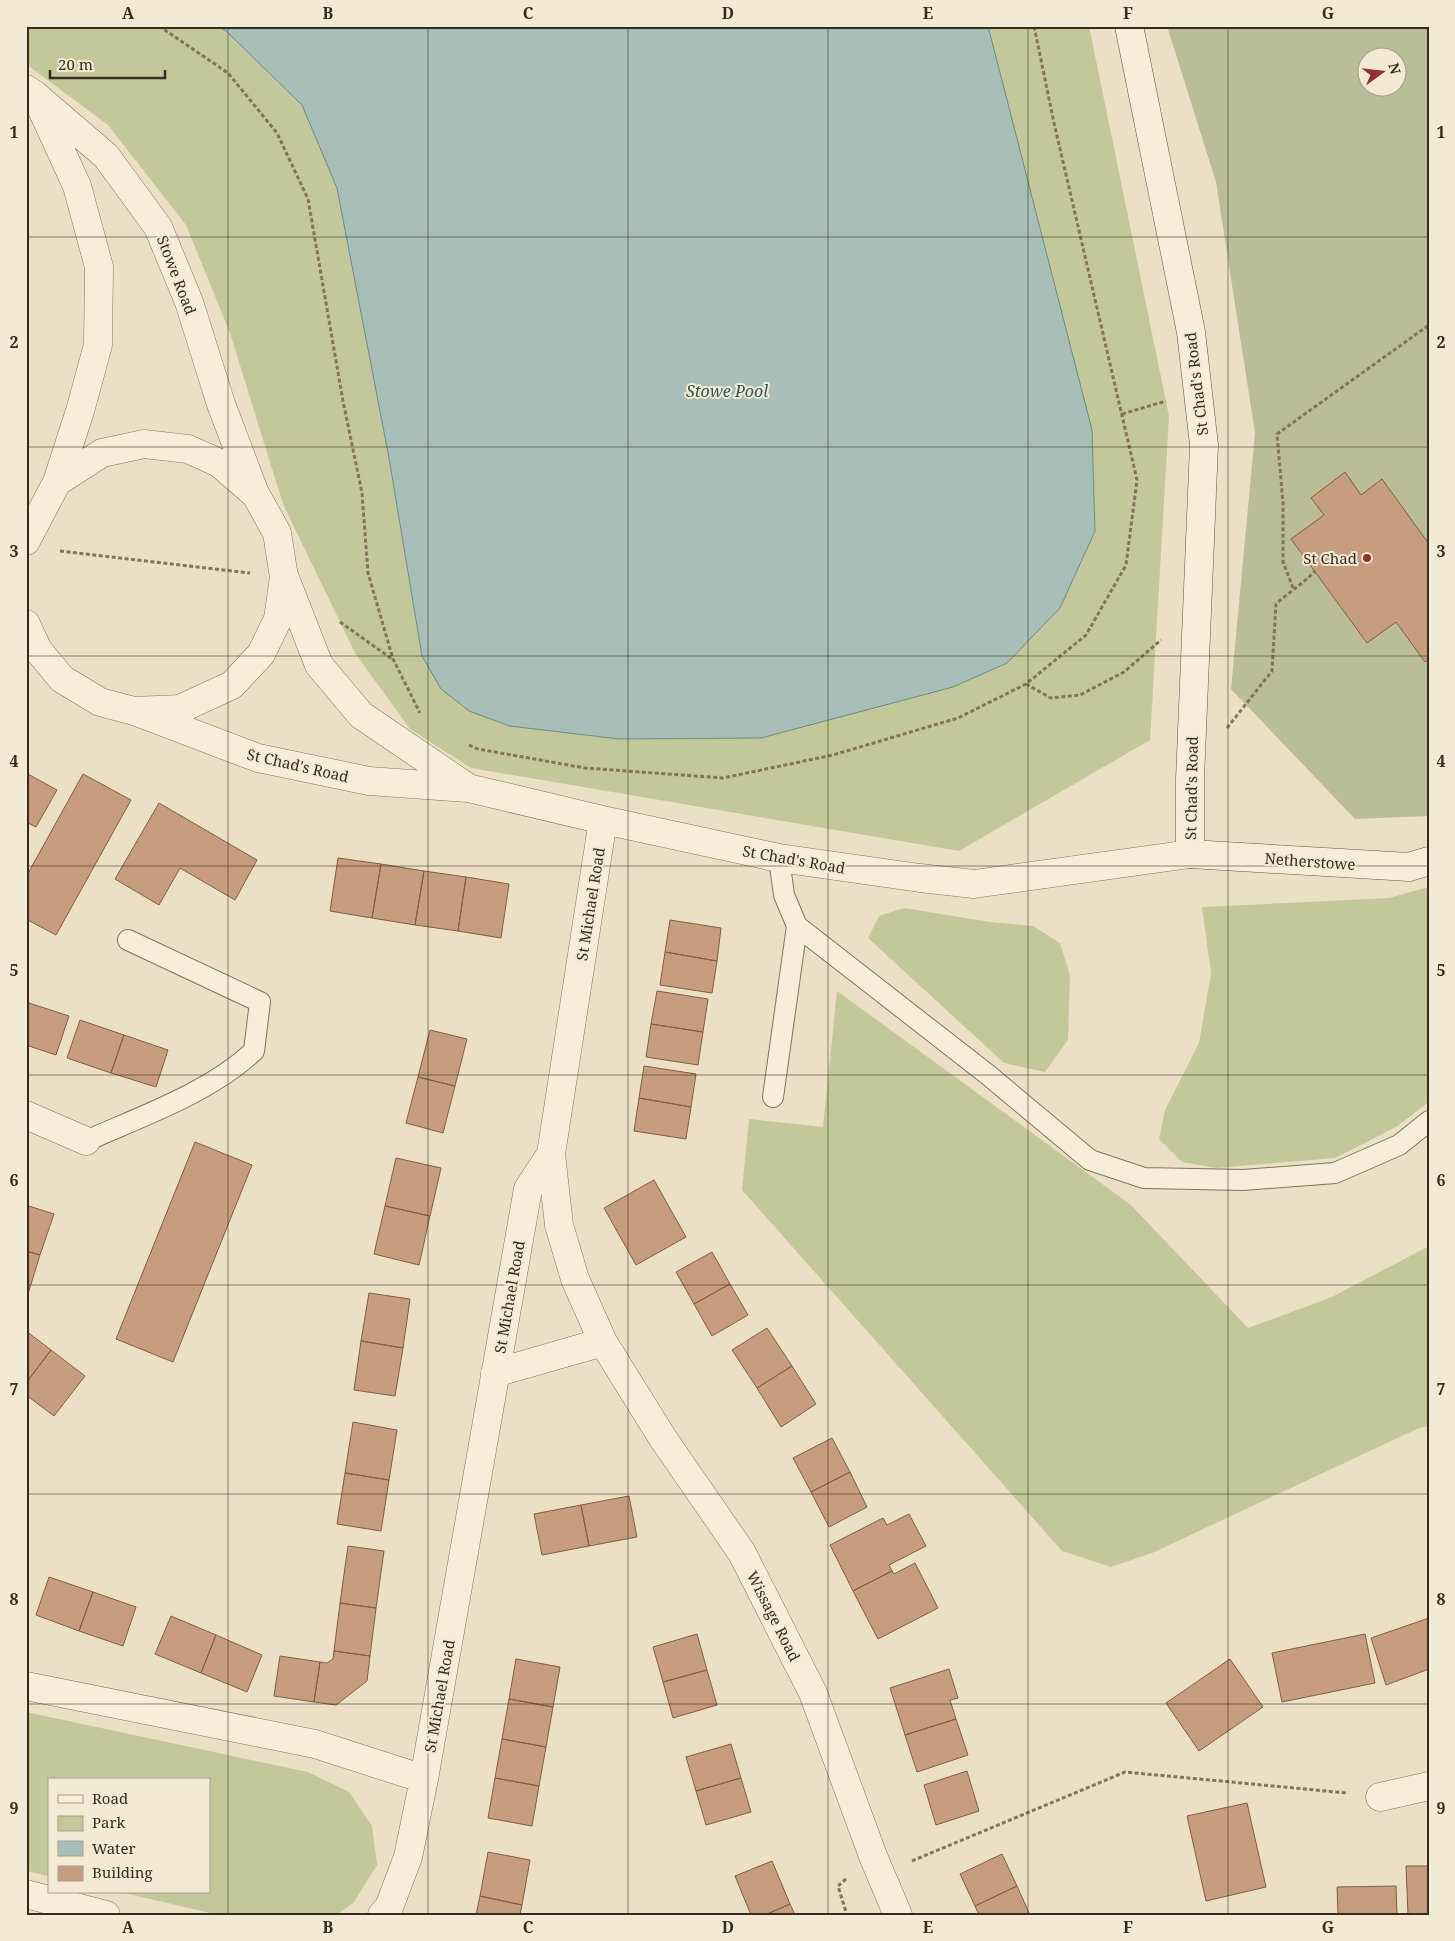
<svg xmlns="http://www.w3.org/2000/svg" width="1455" height="1941" font-family="'Noto Serif',serif">
<rect width="100%" height="100%" fill="#ebe0c5"/>
<path fill="#c2c89a" d="M26,26H1089L1169,416L1150,740L959,851L471,768L410,729L355,653L283,504L230,333L186,225L108,125L26,64Z
M1429,887V1102L1396,1127L1335,1158L1217,1168L1182,1162L1159,1139L1165,1110L1199,1043L1211,973L1202,907L1389,898Z
M904,908L990,922L1033,926L1060,943L1070,975L1068,1040L1045,1072L1004,1063L868,938L879,916Z
M837,991L1131,1205L1248,1328L1332,1297L1429,1246V1426L1419,1428L1152,1553L1111,1567L1062,1551L742,1190L749,1119L823,1127Z
M26,1712L308,1772L349,1792L372,1826L377,1865L354,1902L337,1915H219L120,1892H209V1780H49V1876L26,1871Z"/>
<path fill="#b9be99" fill-rule="evenodd" d="M1167,26H1429V816L1355,819L1231,689L1255,433L1216,182ZM1368,58H1398V88H1368Z"/>
<path fill="#a7bfb8" stroke="#6e8c85" d="M217,26H988L1092,430L1095,531L1060,608L1007,663L953,687L761,738L619,739L510,726L469,711L441,689L422,656L389,458L337,188L302,105L226,31Z"/>
<path fill="#c69d7e" stroke="#825e44" d="M1345,472L1361,495L1382,479L1429,544V659L1425,662L1396,622L1367,643L1291,539L1324,515L1311,498Z
M26,773L57,790L36,827L26,822Z
M83,774L131,800L56,935L26,919V877Z
M159,803L257,860L235,900L180,868L159,905L115,879Z
M338,858L381,864L372,918L330,911Z
M381,864L424,871L415,925L372,918Z
M424,871L466,877L458,931L415,925Z
M466,877L509,884L501,938L458,931Z
M670,920L721,928L717,961L665,952Z
M665,952L717,961L712,993L660,985Z
M657,991L708,999L703,1032L651,1024Z
M26,1002L69,1016L56,1055L26,1045Z
M80,1020L124,1035L111,1073L67,1058Z
M651,1024L703,1032L698,1065L646,1057Z
M430,1030L467,1039L455,1086L418,1077Z
M124,1035L168,1050L156,1087L111,1073Z
M644,1066L696,1074L691,1107L639,1098Z
M418,1077L455,1086L443,1133L406,1123Z
M639,1098L691,1107L686,1139L634,1131Z
M195,1142L252,1165L173,1362L116,1339Z
M396,1158L441,1168L430,1216L385,1206Z
M654,1180L686,1237L636,1265L604,1208Z
M26,1205L54,1214L40,1255L26,1251Z
M385,1206L430,1216L419,1265L374,1254Z
M26,1251L40,1255L27,1297H26Z
M712,1252L730,1284L694,1304L676,1272Z
M730,1284L748,1315L712,1336L694,1304Z
M369,1293L410,1299L403,1348L361,1341Z
M767,1328L792,1366L757,1388L732,1350Z
M26,1331L51,1350L26,1383Z
M361,1341L403,1348L395,1396L354,1390Z
M51,1350L85,1376L54,1416L26,1395V1383Z
M792,1366L816,1404L781,1427L757,1388Z
M353,1422L397,1430L389,1480L345,1473Z
M832,1438L850,1472L811,1492L793,1458Z
M850,1472L867,1507L829,1527L811,1492Z
M345,1473L389,1480L381,1531L337,1524Z
M629,1496L637,1537L589,1546L581,1505Z
M581,1505L589,1546L542,1555L534,1514Z
M909,1514L926,1546L889,1565L892,1571L853,1591L830,1545L883,1518L887,1525Z
M348,1546L384,1551L376,1608L340,1603Z
M915,1563L938,1608L878,1639L853,1591L892,1571L894,1574Z
M49,1577L93,1592L79,1631L36,1615Z
M93,1592L136,1607L123,1646L79,1631Z
M340,1603L376,1608L370,1656L334,1651Z
M171,1616L216,1635L201,1673L155,1654Z
M1429,1618V1669L1386,1685L1371,1638Z
M697,1634L707,1670L663,1682L653,1647Z
M1365,1634L1375,1683L1282,1702L1272,1653Z
M216,1635L262,1655L247,1692L201,1673Z
M334,1651L370,1656L367,1681L336,1705L314,1702L320,1662L327,1663L333,1659Z
M280,1656L320,1662L314,1702L274,1696Z
M516,1659L560,1667L553,1707L509,1699Z
M1230,1659L1263,1707L1199,1751L1166,1703Z
M949,1669L958,1698L950,1700L956,1719L905,1735L890,1688Z
M707,1670L717,1705L673,1718L663,1682Z
M509,1699L553,1707L546,1747L502,1739Z
M956,1719L968,1755L917,1772L905,1735Z
M502,1739L546,1747L539,1786L495,1778Z
M731,1744L741,1778L696,1791L686,1757Z
M967,1771L979,1811L936,1825L924,1785Z
M495,1778L539,1786L532,1826L488,1818Z
M741,1778L751,1812L706,1825L696,1791Z
M1247,1803L1266,1887L1206,1901L1187,1816Z
M488,1852L530,1860L522,1905L480,1896Z
M1002,1854L1017,1886L975,1906L960,1874Z
M772,1861L790,1904L765,1915H751L735,1876Z
M1406,1866H1429V1915H1408Z
M1017,1886L1030,1915H979L975,1906Z
M1396,1886L1397,1915H1338L1337,1887Z
M480,1896L522,1905L520,1915H476Z
M790,1904L795,1915H765Z"/>
<g fill="none" stroke-linecap="round" stroke-linejoin="round">
<defs>
<path id="lane" d="M779,858L784,895L797,926L987,1074L1090,1160L1144,1178L1243,1180L1335,1173L1399,1145L1429,1121
M773,1097L797,926
M86,1141C142,1116 209,1093 254,1051L260,1002L128,940"/>
<path id="street" d="M26,89L35,95L106,156L158,227L189,302L221,404L254,491
M39,103L77,186L99,267L98,345L80,411L57,482
M26,541L57,482L102,453L144,444L188,449L219,463L256,495L277,533L284,577L278,619L261,654L232,685L180,709L134,711L100,702L62,679L38,650L26,624
M285,578L319,665L361,715L467,787
M134,711L258,758L369,781L468,788L603,820L779,858L920,878L974,884L1190,854
M26,1115L86,1141
M551,1154L559,1225L575,1279L603,1342L662,1437L742,1553L813,1693L873,1856L898,1915
M495,1373L603,1342
M26,1686L315,1744L424,1779
M1380,1797L1429,1786
M26,1894L106,1915
M382,1915L389,1907L408,1857L424,1779L528,1189L551,1154L603,820"/>
<path id="secondary" d="M1129,26L1191,332L1204,445L1190,779V854L1409,867L1429,861"/>
</defs>
<use href="#lane" stroke="#84725d" stroke-width="22"/>
<use href="#street" stroke="#84725d" stroke-width="29"/>
<use href="#secondary" stroke="#665440" stroke-width="29"/>
<path stroke="#84725d" stroke-width="3" stroke-dasharray="4 2.5" stroke-linecap="butt" d="M159,26L228,73L277,133L308,199L343,401L362,493L368,573L393,659L420,713
M1122,414L1166,401
M60,551L250,573
M1293,588L1283,562V503L1277,434L1429,325
M340,622L392,659
M1026,684L1051,698L1080,695L1124,672L1161,640
M1227,728L1272,671L1276,604C1289,592 1303,584 1315,571
M469,745L478,749L585,768L723,778L833,755L958,718L1026,684L1086,635L1126,565L1137,480L1054,123L1034,26
M912,1861L1125,1772L1347,1793
M846,1879L838,1886L847,1915"/>
<use href="#lane" stroke="#f6eed8" stroke-width="20"/>
<use href="#street" stroke="#f6eed8" stroke-width="28"/>
<use href="#secondary" stroke="#f6eed8" stroke-width="28"/>
</g>
<path fill="none" stroke="#362b1f" stroke-width="1" stroke-opacity="0.55" d="M228,26V1915M428,26V1915M628,26V1915M828,26V1915M1028,26V1915M1228,26V1915M26,237H1429M26,447H1429M26,656H1429M26,866H1429M26,1075H1429M26,1285H1429M26,1494H1429M26,1704H1429"/>
<circle fill="#8f3231" stroke="#f3ead4" stroke-width="2" cx="1367" cy="558" r="5"/>
<g text-anchor="middle" dominant-baseline="central" stroke-width="4" stroke-linejoin="round" paint-order="stroke">
<g font-size="15" fill="#362b1f" stroke="#f3ead4">
<text transform="translate(177 275) rotate(69)">Stowe Road</text>
<text transform="translate(1196 384) rotate(-97)">St Chad's Road</text>
<text transform="translate(298 765) rotate(13)">St Chad's Road</text>
<text transform="translate(1191 788) rotate(-89)">St Chad's Road</text>
<text transform="translate(794 859) rotate(10)">St Chad's Road</text>
<text transform="translate(1310 861) rotate(4)">Netherstowe</text>
<text transform="translate(590 904) rotate(-81)">St Michael Road</text>
<text transform="translate(509 1297) rotate(-80)">St Michael Road</text>
<text transform="translate(774 1616) rotate(63)">Wissage Road</text>
<text transform="translate(439 1696) rotate(-80)">St Michael Road</text>
</g>
<g font-size="15" fill="#362b1f" stroke="#f3ead4" text-anchor="end">
<text x="1357" y="558">St Chad</text>
</g>
<g font-size="16" font-style="italic" fill="#305452" stroke="#f3ead4">
<text x="727" y="391">Stowe Pool</text>
</g>
</g>
<rect width="1455" height="1941" fill="none" stroke="#f3ead4" stroke-width="55"/>
<rect x="48" y="1778" width="162" height="115" fill="#f3ead4" stroke="#a79e8c"/>
<rect x="58" y="1795" width="25" height="8" fill="#f6eed8" stroke="#a79e8c"/>
<text x="92" y="1804" font-size="15" fill="#362b1f">Road</text>
<rect x="58" y="1816" width="25" height="15" fill="#c2c89a" stroke="#a79e8c"/>
<text x="92" y="1828" font-size="15" fill="#362b1f">Park</text>
<rect x="58" y="1841" width="25" height="15" fill="#a7bfb8" stroke="#a79e8c"/>
<text x="92" y="1854" font-size="15" fill="#362b1f">Water</text>
<rect x="58" y="1866" width="25" height="15" fill="#c69d7e" stroke="#a79e8c"/>
<text x="92" y="1878" font-size="15" fill="#362b1f">Building</text>
<g transform="translate(1382 72) rotate(75)"><circle r="24" fill="#f3ead4" stroke="#a79e8c"/>
<path d="M0-4L9 19L0 12L-9 19Z" fill="#8f3231"/>
<text y="-8" font-size="14" font-weight="bold" text-anchor="middle" fill="#362b1f">N</text>
</g>
<path d="M50 70v8h115v-8" fill="none" stroke="#362b1f" stroke-width="2.5"/>
<text x="58" y="70" font-size="15" fill="#362b1f" stroke="#f3ead4" stroke-width="4" paint-order="stroke">20 m</text>
<rect x="28" y="28" width="1400" height="1886" fill="none" stroke="#362b1f" stroke-width="2"/>
<g font-size="16" text-anchor="middle" font-weight="bold" fill="#362b1f">
<text x="128" y="19">A</text>
<text x="328" y="19">B</text>
<text x="528" y="19">C</text>
<text x="728" y="19">D</text>
<text x="928" y="19">E</text>
<text x="1128" y="19">F</text>
<text x="1328" y="19">G</text>
<text x="14" y="138">1</text>
<text x="1441" y="138">1</text>
<text x="14" y="348">2</text>
<text x="1441" y="348">2</text>
<text x="14" y="557">3</text>
<text x="1441" y="557">3</text>
<text x="14" y="767">4</text>
<text x="1441" y="767">4</text>
<text x="14" y="976">5</text>
<text x="1441" y="976">5</text>
<text x="14" y="1186">6</text>
<text x="1441" y="1186">6</text>
<text x="14" y="1395">7</text>
<text x="1441" y="1395">7</text>
<text x="14" y="1605">8</text>
<text x="1441" y="1605">8</text>
<text x="14" y="1814">9</text>
<text x="1441" y="1814">9</text>
<text x="128" y="1933">A</text>
<text x="328" y="1933">B</text>
<text x="528" y="1933">C</text>
<text x="728" y="1933">D</text>
<text x="928" y="1933">E</text>
<text x="1128" y="1933">F</text>
<text x="1328" y="1933">G</text>
</g>
</svg>
